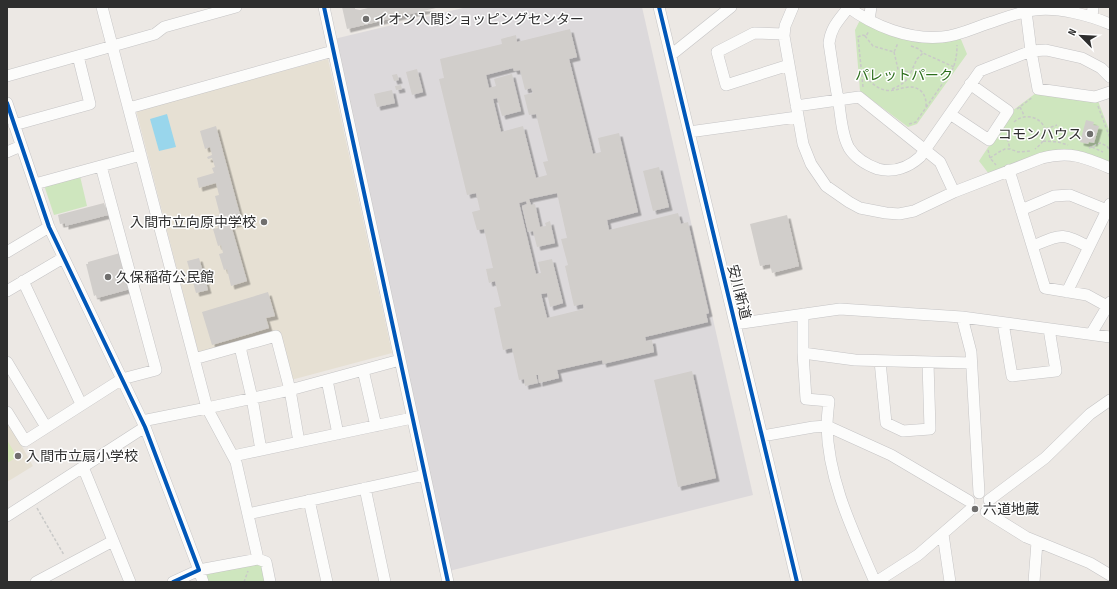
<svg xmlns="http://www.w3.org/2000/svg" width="1117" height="589" font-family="'Sofia Sans Condensed','Noto Sans JP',sans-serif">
<defs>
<filter id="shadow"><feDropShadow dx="3.5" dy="3.5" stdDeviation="0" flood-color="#0004"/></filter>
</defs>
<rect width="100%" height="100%" fill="#ece8e4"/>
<path fill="#dcd9db" d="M467,7H642L753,495L449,571L334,39Z"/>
<path fill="#e6e0d3" d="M328,59L392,353L291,380L278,334L199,355L136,110Z
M7,420L33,466L7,482Z"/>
<path fill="#cee6be" d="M860,20L874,26L960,37L967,54L917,124L908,127L860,91L855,30Z
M1036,93L1098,101L1110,132V165L1076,152L989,174L979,161L1012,111Z
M80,176L87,206L54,215L45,188L46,186Z
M257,563L262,564L266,582H207L206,578L208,573Z"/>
<path fill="#d9eabb" d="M7,440L17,457L7,463Z"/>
<path fill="#99d6ec" d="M167,114L176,147L159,151L150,119Z"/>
<path fill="#d1cecb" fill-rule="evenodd" filter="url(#shadow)" d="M342,7H355V9L360,10L372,7L436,8L347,29Z
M570,29L577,57L569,59L593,154L601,152L598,138L619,133L638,212L607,220L609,230L678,213L681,224L688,222L709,313L706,314L708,322L645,337L646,341L652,340L654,352L603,364L602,360L557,370L559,378L539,383L538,375H536L538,383L525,386L524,379L519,380L512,348L503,350L494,308L501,306L495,281L489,283L486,269L493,268L484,229L477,230L472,212L480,210L476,193L467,195L439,79L444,78L440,59L502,44L501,39L516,35L517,42ZM513,68L514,71L520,70L525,90L531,88L533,93L524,95L529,115L536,114L548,161L543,162L547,175L536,178L523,126L501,132L493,99L497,98L502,116L521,111L512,74L494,79L496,86L489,88L486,75ZM557,193L567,238L561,239L568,265L565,266L574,306L583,304L584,309L547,318L541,294L547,293L550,307L563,303L552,259L538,262L541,273L536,274L519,203L526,201L527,204L522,206L528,232L533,231L537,247L555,243L550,221L545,223L546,226L540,227L535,204L531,205L529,199Z
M417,69L423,92L412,95L406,72Z
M397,74L399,80L394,81L392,75Z
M401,85L402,89L396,90L395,86Z
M392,90L395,103L377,107L374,94Z
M1086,120L1094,122L1093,125L1099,126L1094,143L1089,142L1088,144L1080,142Z
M216,126L242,222L231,225L247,281L231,286L227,269L224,270L219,254L223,253L221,245L218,246L213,229L218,228L214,216L220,215L215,196L219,195L216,183L199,188L197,178L214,173L212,168L215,167L212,158L208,159L207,157L212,155L210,147L205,149L200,131Z
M659,167L669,207L653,211L643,171Z
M104,203L108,215L65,226V223L60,224L58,215Z
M787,215L799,266L772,273L770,264L760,266L750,224Z
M120,253L130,289L97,298L96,295L94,296L86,264H88V262Z
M199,258L208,290L196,293L187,261Z
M268,292L275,316L266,318L269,328L212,345L202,312Z
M692,371L716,478L678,487L654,380Z"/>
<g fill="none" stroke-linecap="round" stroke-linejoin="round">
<defs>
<path id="minor" d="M102,7L207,408L142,421
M324,7L448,582
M659,7L797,582
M793,7L785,26L784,36L803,144L811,164L826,186L849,202L860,208L886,213L899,214L914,211L954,192L1042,158C1070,151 1084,157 1110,168
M848,7C874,26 908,40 942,37C957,36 972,29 986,24C1002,19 1018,12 1035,10C1058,7 1089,15 1110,24
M848,8C839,20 831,27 829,43C832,63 835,84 839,104C841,118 842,135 849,148C856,159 867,165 878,169C894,173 909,167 920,157L980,71L1031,51L1046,50L1082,58L1101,68L1110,77
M1026,11L1031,51L1038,89L1095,97L1110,92
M1092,17L1093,7
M869,20L871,7
M784,34L754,33L717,52L726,85L789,65
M671,55L731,7
M7,76L155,34L164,27L236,7
M7,103L49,227L145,427L199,570L173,582
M796,106L859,97L940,162L954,192
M129,108L333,51
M950,114L989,140L1008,111L970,84
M14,125L90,104L78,56
M689,132L797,117
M7,152L21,146
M1009,170L1045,288L1087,295L1107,306
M35,184L141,155
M1021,210L1054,196L1070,195L1107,210
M1033,246C1062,234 1061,232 1089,247
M7,252L49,227
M23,281L81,404
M7,291L63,258
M1067,292L1110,204
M803,314V353L806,399L829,401C828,410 827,418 827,426C828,481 854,533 875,582
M962,317L971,352L979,493
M1003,323L1012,376L1056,371L1049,329
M735,324L840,309L962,317L1110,337
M1091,334L1110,302
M240,347L252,398L261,450
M803,353L855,360L971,363
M194,359L276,336L290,390L299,442
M880,361L886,423L903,431L930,429L928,363
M7,362L46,427
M363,370L376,426
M327,380L338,434
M7,412L25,441L122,379L156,370L101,166
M762,436L813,427L827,426L891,455L969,501
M233,456L412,418
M83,467L130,582
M365,488L385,582
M309,500L327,582
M989,500L1045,458L1090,414L1110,400
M986,512L1026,537L1090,563L1110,575
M248,514L425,475
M7,516L145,427
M943,534L950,582
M258,559L236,462L207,408L290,390L400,360
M36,582L113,541
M203,582L199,570L258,559L266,562L270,582
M876,582L918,555L971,509
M1034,582L1037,542"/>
</defs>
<use href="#minor" stroke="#c5c4c5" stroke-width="12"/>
<path stroke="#c9c9c8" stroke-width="1.5" stroke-dasharray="3 2" stroke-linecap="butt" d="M865,36L873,46L894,52L898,43
M911,46L919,49L923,53L954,67
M894,52L898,69L903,71L911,72L917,59L923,53
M862,73C868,79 875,88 885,90C894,92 902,87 910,87C922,87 927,97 926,107
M863,87L858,37L862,35L866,36L869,31
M892,89C901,85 907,82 911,72
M1098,106L1110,138
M1020,107L1023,113L1024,117
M1017,109L1033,97
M1014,122C1032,106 1061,130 1035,149
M909,124L916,122L952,70C956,62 957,54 957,45
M1009,129L1007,137L1010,149
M1046,129L1057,125
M1043,141L1058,142L1068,145
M1092,147L1103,152
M1089,148L1100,143L1107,146L1110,151
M988,150L990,158L996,165
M990,158L999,152L1005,149H1010L1018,152L1031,151
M37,508L64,555
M244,582L248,571"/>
<use href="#minor" stroke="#fcfcfb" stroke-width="11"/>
<defs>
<path id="cycleway" d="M324,7L448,582
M659,7L797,582
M7,103L49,227L145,427L199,570L173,582"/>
</defs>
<use href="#cycleway" stroke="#fff" stroke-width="6"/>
<use href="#cycleway" stroke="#0057b8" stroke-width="4"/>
</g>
<g fill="#706f6e" stroke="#fff" stroke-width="1.5">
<circle cx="366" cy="19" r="4"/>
<circle cx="1090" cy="134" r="4"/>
<circle cx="264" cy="222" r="4"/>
<circle cx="108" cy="277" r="4"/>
<circle cx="18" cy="456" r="4"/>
<circle cx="975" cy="509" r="4"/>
</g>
<g text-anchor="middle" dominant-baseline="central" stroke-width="3" stroke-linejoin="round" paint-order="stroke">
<g font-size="14" fill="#2e2e2e" stroke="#fff" text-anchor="start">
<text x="374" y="19">イオン入間ショッピングセンター</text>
<text x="1082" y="134" text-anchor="end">コモンハウス</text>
<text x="256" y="222" text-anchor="end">入間市立向原中学校</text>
<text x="116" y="277">久保稲荷公民館</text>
<text x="26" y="456">入間市立扇小学校</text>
<text x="983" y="509">六道地蔵</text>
</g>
<g font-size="14" fill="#2c6e1b" stroke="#fff">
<text x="904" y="75">パレットパーク</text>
</g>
<g font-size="14" fill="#2e2e2e" stroke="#fff">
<text transform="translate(739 292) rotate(76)">安川新道</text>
</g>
</g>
<rect width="1117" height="589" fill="none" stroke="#2e2e2e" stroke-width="16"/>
<g transform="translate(1081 36) rotate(294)" stroke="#ffffff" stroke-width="3" paint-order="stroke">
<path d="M0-3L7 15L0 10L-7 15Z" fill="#2e2e2e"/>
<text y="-6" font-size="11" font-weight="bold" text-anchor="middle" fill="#2e2e2e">N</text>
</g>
</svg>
